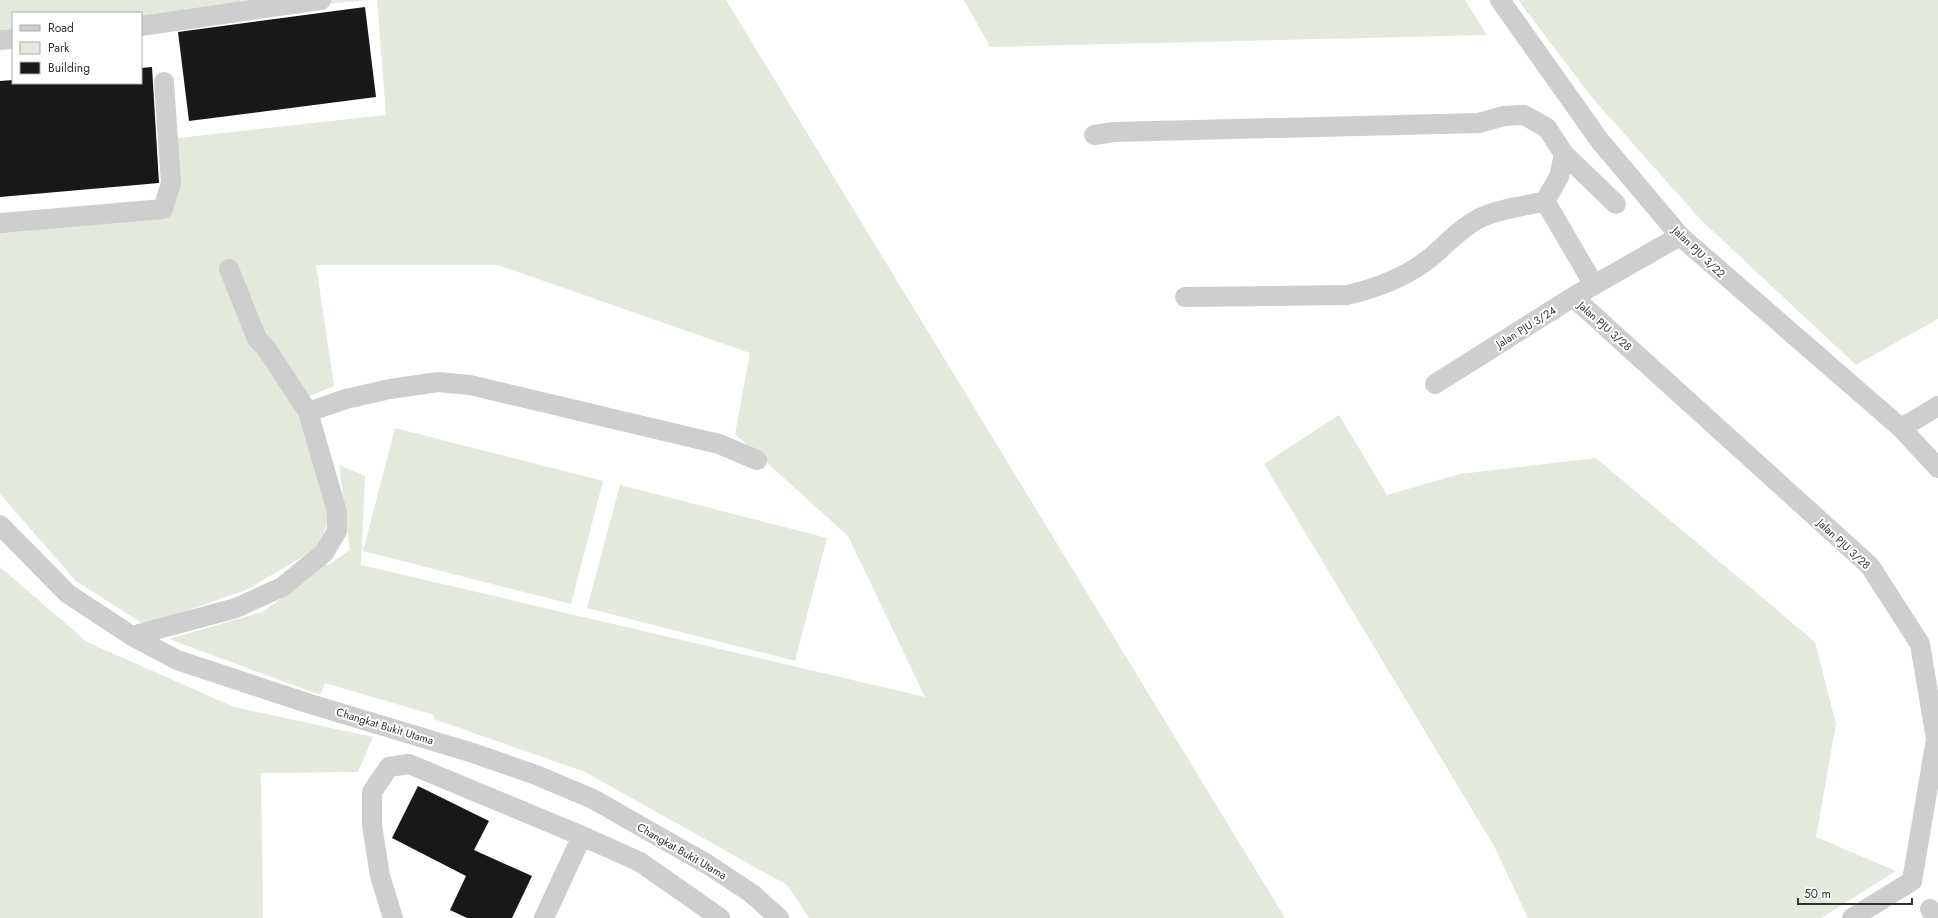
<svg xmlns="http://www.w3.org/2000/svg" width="1938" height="918" font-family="Jost,sans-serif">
<rect width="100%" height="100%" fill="#fff"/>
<path fill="#e3e9dd" d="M0,0H371L141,19V13H13V29L0,30Z
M377,0H726L1285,918H809L787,885L585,772L434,719V715L325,683L320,695L169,639L262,612L293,590L315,562L328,565L350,550L339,465L365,476L361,565L925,697L848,536L735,434L750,353L498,265H316L334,386L295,402L329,520L318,548L246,590L145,625L76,581L0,494V221L171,214L178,138L386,115Z
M964,0H1465L1487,35L990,47Z
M1518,0H1938V319L1856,365L1701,220L1594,100Z
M1339,415L1387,495L1460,474L1596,458L1815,642L1836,724L1816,837L1896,871L1821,918H1528L1494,846L1264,464Z
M395,428L603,481L571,604L363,551Z
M620,485L827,538L795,661L587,608Z
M0,567L87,642L234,707L373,737L358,772L261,773L263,918H0Z"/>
<path fill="#181818" d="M365,7L376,97L189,121L178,32Z
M152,67L159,183L0,197V81L13,80V83H141V68Z
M418,786L489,821L474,850L532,876L512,918H467L450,910L466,876L392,838Z"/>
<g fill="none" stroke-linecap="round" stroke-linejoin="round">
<path stroke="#cecece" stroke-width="20" d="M1500,0L1600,141L1680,236L1901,428L1938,468
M141,26L321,0
M0,40L13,39
M1094,135L1114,132L1479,123L1504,116L1524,115L1547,128L1564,154L1616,204
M1545,201L1594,285
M0,223L163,209L171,183L164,82
M1185,297L1347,295C1378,288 1406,277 1430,258C1447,244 1460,228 1480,218C1500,208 1523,207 1545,201L1559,177L1564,154
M1573,297L1870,566L1920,644L1936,739L1912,881L1852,918
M1435,384L1573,297L1680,236
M308,412L346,399L390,389L438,382L470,385L719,444L757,460
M1901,428L1938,406
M0,525L68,594L132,636L177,660L307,703L473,753L536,775L593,799L707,864L751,893L779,918
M132,636L236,608L282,587L324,553L337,531V512L308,412L266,348L257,339L229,269
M1930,909L1935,918
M393,918L380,876L372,825V792L389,767L409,764L582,836L640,862L720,918
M544,918L582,836"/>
</g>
<g text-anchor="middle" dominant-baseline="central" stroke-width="4" stroke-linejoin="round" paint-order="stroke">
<g font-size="11" fill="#313131" stroke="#fff">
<text transform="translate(1699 252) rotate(44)">Jalan PJU 3/22</text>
<text transform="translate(1605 326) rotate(42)">Jalan PJU 3/28</text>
<text transform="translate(1526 327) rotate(-32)">Jalan PJU 3/24</text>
<text transform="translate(1844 544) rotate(43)">Jalan PJU 3/28</text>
<text transform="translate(385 726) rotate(17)">Changkat Bukit Utama</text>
<text transform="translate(682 851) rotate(30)">Changkat Bukit Utama</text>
</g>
</g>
<rect x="12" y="12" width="130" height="72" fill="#ffffff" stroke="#adadad"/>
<rect x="20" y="25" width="20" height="6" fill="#cecece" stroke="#adadad"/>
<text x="48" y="32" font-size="12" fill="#313131">Road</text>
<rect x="20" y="42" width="20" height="12" fill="#e3e9dd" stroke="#adadad"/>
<text x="48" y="52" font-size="12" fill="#313131">Park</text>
<rect x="20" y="62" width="20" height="12" fill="#181818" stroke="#adadad"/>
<text x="48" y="72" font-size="12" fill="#313131">Building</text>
<path d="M1798 898v6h114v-6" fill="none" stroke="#313131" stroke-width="2"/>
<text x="1804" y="898" font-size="12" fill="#313131" stroke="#ffffff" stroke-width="3" paint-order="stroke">50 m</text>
</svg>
